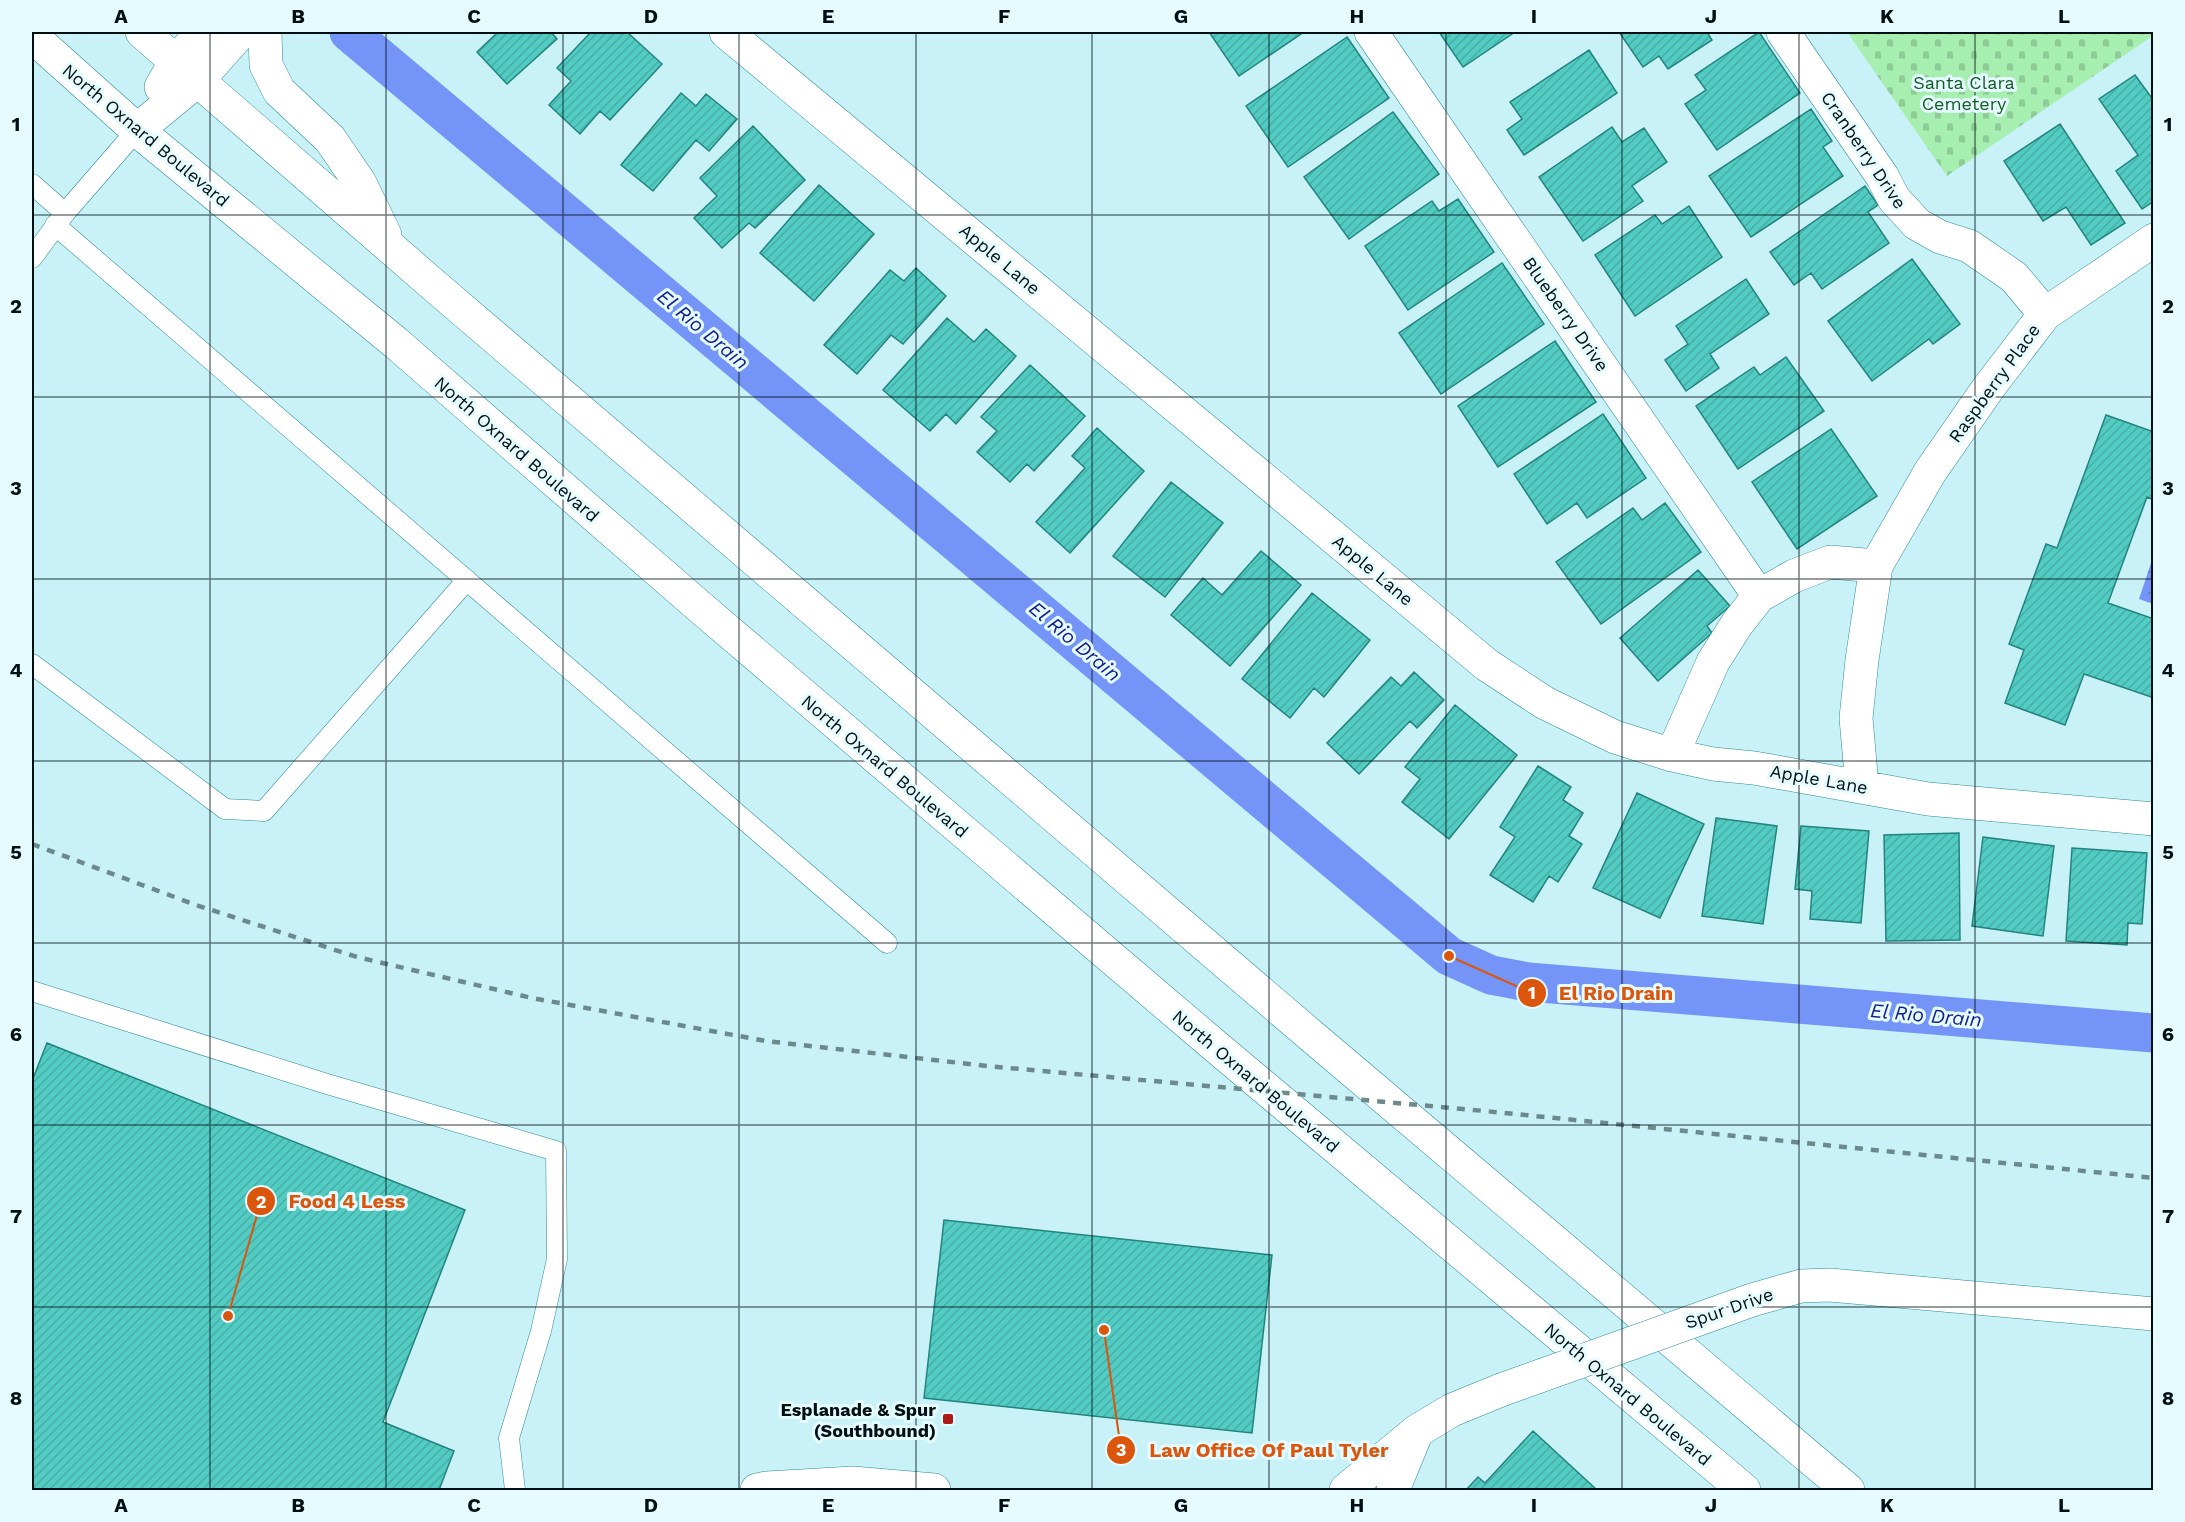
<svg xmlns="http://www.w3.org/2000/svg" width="2185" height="1522" font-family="'Work Sans',sans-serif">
<defs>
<pattern id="cemetery-stones" width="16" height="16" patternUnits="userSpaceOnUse" patternTransform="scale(1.5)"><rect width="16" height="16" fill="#a6efb0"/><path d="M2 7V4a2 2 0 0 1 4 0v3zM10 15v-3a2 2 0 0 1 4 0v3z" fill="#8dcc96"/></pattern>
<pattern id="water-ripples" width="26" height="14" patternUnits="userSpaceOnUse" patternTransform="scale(1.5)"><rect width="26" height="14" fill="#7495f7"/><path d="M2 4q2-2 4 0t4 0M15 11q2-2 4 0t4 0" fill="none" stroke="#5d78c7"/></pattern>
<pattern id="building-hatch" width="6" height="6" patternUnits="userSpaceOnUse" patternTransform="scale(1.5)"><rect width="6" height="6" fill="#52ccc3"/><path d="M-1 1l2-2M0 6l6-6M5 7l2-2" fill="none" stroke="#46aea6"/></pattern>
</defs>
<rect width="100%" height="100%" fill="#c8f2f8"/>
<path fill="url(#cemetery-stones)" d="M1847,32H2153L2154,35L1947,176Z"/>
<path fill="url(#water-ripples)" d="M2153,557V604L2139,599Z"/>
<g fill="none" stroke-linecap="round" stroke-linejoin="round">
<path stroke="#7495f7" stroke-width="39" d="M349,32L1449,956L1491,975L1528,982L2154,1033"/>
</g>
<path fill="url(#building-hatch)" stroke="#23847d" stroke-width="1.5" d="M498,32H551L557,39L507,84L477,52Z
M591,32H627L662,64L610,120L600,111L580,134L549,105L571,81L557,68Z
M1209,32H1304L1239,76Z
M1439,32H1515L1463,67Z
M1619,32H1707L1712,40L1668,69L1659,56L1643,67Z
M1759,32L1800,93L1717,150L1685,104L1706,90L1695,75Z
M1347,37L1389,98L1288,167L1246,106Z
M1589,50L1617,93L1524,155L1507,130L1522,119L1510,102Z
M2135,75L2154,101V201L2142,209L2116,171L2138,155L2099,99Z
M681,93L696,106L706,94L737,119L709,151L696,140L653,191L621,165Z
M1811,109L1832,141L1823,147L1843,176L1751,237L1709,176Z
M1393,112L1439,174L1349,239L1304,177Z
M2060,124L2125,223L2091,245L2066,207L2043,221L2004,161Z
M753,126L805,180L755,228L749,223L722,248L694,218L717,196L700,178Z
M1612,127L1622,142L1644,128L1667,162L1632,186L1643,201L1583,241L1539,177Z
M819,185L874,234L814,301L760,253Z
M1865,186L1878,205L1868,212L1889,243L1822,289L1811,273L1794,285L1770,252Z
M1458,199L1494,252L1408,310L1365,246L1432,201L1439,211Z
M1689,206L1722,257L1635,316L1595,255L1655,215L1662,224Z
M1912,259L1960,324L1933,344L1929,339L1872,381L1828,321Z
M1502,263L1544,324L1441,394L1399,333Z
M916,268L946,296L903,344L891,335L857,374L824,345L890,270L904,281Z
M1746,279L1769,314L1710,354L1719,368L1686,391L1665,360L1688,344L1676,326Z
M947,318L974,342L986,329L1016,356L956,424L946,414L930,431L883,390Z
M1555,341L1596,402L1498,467L1458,406Z
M1786,357L1824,411L1738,469L1696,406L1754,367L1760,375Z
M1030,365L1085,416L1034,471L1027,464L1010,482L977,452L997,431L981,417Z
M1603,414L1646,478L1587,518L1577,503L1547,524L1514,474Z
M2106,415L2154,432V500L2147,497L2108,603L2154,619V698L2084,674L2065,725L2005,703L2024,650L2009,644L2046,544L2057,548Z
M1097,428L1144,471L1070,553L1036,522L1085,468L1072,456Z
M1831,429L1877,496L1797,549L1752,482Z
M1171,482L1223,523L1165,597L1113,556Z
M1665,503L1701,552L1601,624L1556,562L1633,508L1642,520Z
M1261,551L1301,585L1230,666L1171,615L1203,578L1222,595Z
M1698,570L1730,606L1707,626L1712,633L1658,681L1620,638Z
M1312,593L1370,640L1324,697L1314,688L1290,718L1242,679Z
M1414,672L1444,700L1417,728L1410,721L1359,774L1327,743L1391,677L1401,686Z
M1455,705L1517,755L1449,839L1402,802L1420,779L1405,767Z
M1538,766L1571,787L1563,800L1583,813L1569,836L1582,844L1558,882L1549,876L1533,902L1490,875L1515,837L1500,827Z
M1637,793L1704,824L1660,918L1593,888Z
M1716,818L1777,826L1763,924L1702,916Z
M1801,826L1869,831L1861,923L1810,919L1812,891L1795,889Z
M1959,833L1960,940L1886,941L1884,835Z
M1983,837L2054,846L2043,936L1972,926Z
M2072,848L2147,853L2142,924L2128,923L2127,945L2066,941Z
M47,1043L465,1210L383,1422L454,1451L439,1490H32V1081Z
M944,1220L1272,1255L1252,1433L924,1398Z
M1533,1431L1597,1490H1466L1478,1477L1485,1483Z"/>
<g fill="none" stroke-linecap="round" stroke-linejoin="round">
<defs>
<path id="service" d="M32,184L65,213
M55,225L887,943
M32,258L65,213L137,130
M32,664L225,809L264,811L467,580
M32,991L327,1084L556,1151L557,1259L541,1331L509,1438L515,1490"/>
<path id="minor" d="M726,32L1487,665L1545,703L1615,737L1672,755L1713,764L1754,768L1928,799L2154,819
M1371,32L1759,596
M1783,32L1882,176L1894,199L1917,224L1940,237L1969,246L2014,277L2045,314
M161,87L176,61L203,32
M137,130L198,80L241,32
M1672,755L1713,662L1737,624L1759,596L1794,576L1830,562L1876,566
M1862,786L1856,718L1862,660L1876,566L1930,472L1989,387L2045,314L2154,240"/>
<path id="tertiary" d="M1752,1300L1801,1286L1830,1285L2154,1314
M757,1490L767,1488L853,1483L934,1490
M1346,1490L1417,1431L1452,1410L1501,1390
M1393,1490L1415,1436"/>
<path id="primary" d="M142,32L437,288L1315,1039L1848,1490
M265,32L266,65L279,91L330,139L360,183L385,235
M32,36L137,130L396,343L701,608L1214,1045L1744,1490"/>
</defs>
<use href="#service" stroke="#2d8b97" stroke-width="21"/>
<use href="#minor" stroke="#2d8b97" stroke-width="34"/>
<use href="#tertiary" stroke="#2d8b97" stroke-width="34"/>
<use href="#primary" stroke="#2d8b97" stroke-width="34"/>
<use href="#service" stroke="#fff" stroke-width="20"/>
<use href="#minor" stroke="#fff" stroke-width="33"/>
<use href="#tertiary" stroke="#fff" stroke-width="33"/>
<use href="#primary" stroke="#fff" stroke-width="33"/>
<path stroke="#6c8a8e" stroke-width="4.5" stroke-dasharray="8 8" stroke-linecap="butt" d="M32,844L196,905L357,957L532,998L766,1041L987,1066L1485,1111L2154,1178"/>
<defs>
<path id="tertiary-bridge" d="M1501,1390L1752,1300"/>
</defs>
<use href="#tertiary-bridge" stroke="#2d8b97" stroke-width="34" stroke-linecap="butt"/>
<use href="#tertiary-bridge" stroke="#fff" stroke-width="33"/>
</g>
<path fill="none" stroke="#000f12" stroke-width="1.5" stroke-opacity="0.55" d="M210,32V1490M386,32V1490M563,32V1490M739,32V1490M916,32V1490M1092,32V1490M1269,32V1490M1446,32V1490M1622,32V1490M1799,32V1490M1975,32V1490M32,215H2154M32,397H2154M32,579H2154M32,761H2154M32,943H2154M32,1125H2154M32,1307H2154"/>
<rect fill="#ac1b18" stroke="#e6fbfe" stroke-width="2" x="942" y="1413" width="12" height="12" rx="3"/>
<g text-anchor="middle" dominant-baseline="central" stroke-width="6" stroke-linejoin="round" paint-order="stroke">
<g font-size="18" fill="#145b27" stroke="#e6fbfe">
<text x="1964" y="82">Santa Clara<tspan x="1964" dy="21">Cemetery</tspan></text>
</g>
<g font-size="18" fill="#000f12" stroke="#e6fbfe">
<text transform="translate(146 135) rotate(40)">North Oxnard Boulevard</text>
<text transform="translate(1864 150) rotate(56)">Cranberry Drive</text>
<text transform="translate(1000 259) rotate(40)">Apple Lane</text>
<text transform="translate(1566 314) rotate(55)">Blueberry Drive</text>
<text transform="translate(1994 383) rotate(-54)">Raspberry Place</text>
<text transform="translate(517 449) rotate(41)">North Oxnard Boulevard</text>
<text transform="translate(1373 570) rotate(40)">Apple Lane</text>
<text transform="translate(885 766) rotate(40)">North Oxnard Boulevard</text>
<text transform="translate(1819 779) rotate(10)">Apple Lane</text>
<text transform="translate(1256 1081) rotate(40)">North Oxnard Boulevard</text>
<text transform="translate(1729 1308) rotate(-19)">Spur Drive</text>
<text transform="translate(1628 1394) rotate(40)">North Oxnard Boulevard</text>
</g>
<g font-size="18" font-weight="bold" fill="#000f12" stroke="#e6fbfe" text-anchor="end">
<text x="936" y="1409">Esplanade &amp; Spur<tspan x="936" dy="21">(Southbound)</tspan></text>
</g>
<g font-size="20" font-style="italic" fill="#131c8c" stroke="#e6fbfe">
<text transform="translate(703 329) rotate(40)">El Rio Drain</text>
<text transform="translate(1075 641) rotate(40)">El Rio Drain</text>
<text transform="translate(1926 1015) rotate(5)">El Rio Drain</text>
</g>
</g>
<path fill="none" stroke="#dc550c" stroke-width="2" d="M1449 956L1532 993M228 1316L261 1201M1104 1330L1121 1450"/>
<g fill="#dc550c" stroke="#e6fbfe" stroke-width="2">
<circle cx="1449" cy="956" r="6"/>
<circle cx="228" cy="1316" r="6"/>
<circle cx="1104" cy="1330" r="6"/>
<circle cx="1532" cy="993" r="15"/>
<circle cx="261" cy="1201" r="15"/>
<circle cx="1121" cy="1450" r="15"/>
</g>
<g font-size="18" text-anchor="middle" font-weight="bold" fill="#fff">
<text x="1532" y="999">1</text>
<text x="261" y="1208">2</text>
<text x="1121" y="1456">3</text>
</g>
<g font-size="20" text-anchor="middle" font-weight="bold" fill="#dc550c" stroke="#e6fbfe" stroke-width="6" stroke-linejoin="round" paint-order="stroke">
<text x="1616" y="1000">El Rio Drain</text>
<text x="347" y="1208">Food 4 Less</text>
<text x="1269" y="1457">Law Office Of Paul Tyler</text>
</g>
<rect width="2185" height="1522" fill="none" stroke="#e6fbfe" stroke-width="66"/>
<rect x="33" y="33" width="2119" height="1456" fill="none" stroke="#000f12" stroke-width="2"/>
<g font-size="20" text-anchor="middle" font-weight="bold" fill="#000f12">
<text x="121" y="23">A</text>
<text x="298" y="23">B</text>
<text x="474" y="23">C</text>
<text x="651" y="23">D</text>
<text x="828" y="23">E</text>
<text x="1004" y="23">F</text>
<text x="1181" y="23">G</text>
<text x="1357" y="23">H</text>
<text x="1534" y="23">I</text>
<text x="1711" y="23">J</text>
<text x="1887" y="23">K</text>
<text x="2064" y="23">L</text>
<text x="16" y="131">1</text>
<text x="2168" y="131">1</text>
<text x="16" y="313">2</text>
<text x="2168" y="313">2</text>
<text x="16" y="495">3</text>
<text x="2168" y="495">3</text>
<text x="16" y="677">4</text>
<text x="2168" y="677">4</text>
<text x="16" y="859">5</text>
<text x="2168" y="859">5</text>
<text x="16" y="1041">6</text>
<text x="2168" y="1041">6</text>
<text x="16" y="1223">7</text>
<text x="2168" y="1223">7</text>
<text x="16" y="1405">8</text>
<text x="2168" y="1405">8</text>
<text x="121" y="1512">A</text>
<text x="298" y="1512">B</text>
<text x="474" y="1512">C</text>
<text x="651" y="1512">D</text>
<text x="828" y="1512">E</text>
<text x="1004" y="1512">F</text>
<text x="1181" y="1512">G</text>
<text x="1357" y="1512">H</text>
<text x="1534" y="1512">I</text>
<text x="1711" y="1512">J</text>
<text x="1887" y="1512">K</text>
<text x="2064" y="1512">L</text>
</g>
</svg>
